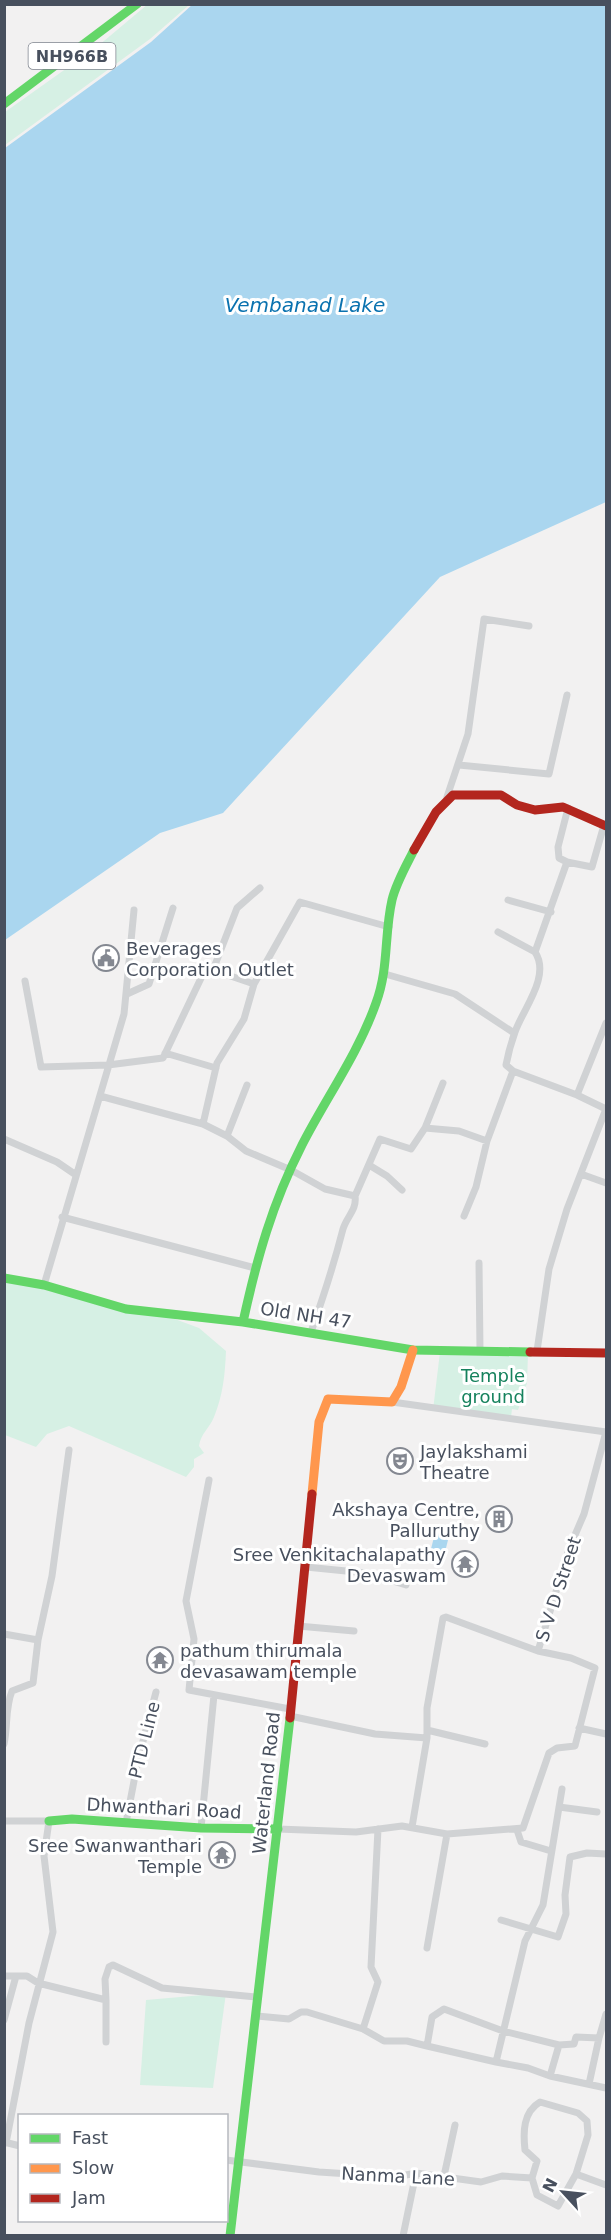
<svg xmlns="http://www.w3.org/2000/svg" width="611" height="2240" font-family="'DejaVu Sans',sans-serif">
<rect width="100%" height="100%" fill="#f2f1f1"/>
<path fill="#d6f0e4" d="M148,4L189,5L150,39L5,145V112L98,46Z
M5,1279L164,1315L199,1328L226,1351C225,1375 223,1395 214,1417C209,1429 201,1433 199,1446L204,1453L194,1459V1467L186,1477L69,1426L47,1434L36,1447L5,1435Z
M440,1352L528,1354L527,1383L518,1410L512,1409L511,1417L433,1410Z
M226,1993L213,2088L140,2085L146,2000Z"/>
<path fill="#aad6ef" d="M193,4L606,5V502L440,577L223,813L160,833L5,940V148L151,42Z
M436,1529L450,1532L445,1552L431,1549Z"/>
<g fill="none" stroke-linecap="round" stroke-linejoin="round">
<path stroke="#d0d2d4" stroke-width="7" d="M459,765L549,774L567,695
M447,797L468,734L484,619L529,626
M568,808L558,847L559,858L567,862L592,867L604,825
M508,900L551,912
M498,932L535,952
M213,970L237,908L260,888
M385,974L455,994L514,1033
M25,981L41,1067L108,1065L163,1058L203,974L213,970L254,984
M127,994L149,984L173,908
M165,1053L216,1068
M513,1071L577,1095
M100,1096L203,1124L227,1136L246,1151L291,1170L325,1189L355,1196L380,1139L411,1149L425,1128L459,1131L487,1141
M203,1124L217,1063L244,1019L254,984L300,902L389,927
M425,1128L443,1083
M227,1136L247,1085
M4,1139L57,1162L76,1175
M369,1165L387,1176L402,1190
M581,1174L606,1183
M464,1216L476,1187L487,1141L513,1071L506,1065C508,1054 511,1043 515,1032C523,1009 551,976 535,952L567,862
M62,1217L255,1268
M479,1263L480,1350
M44,1285L124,1014L134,910
M311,1332C323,1298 334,1264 343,1229C347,1216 357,1210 355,1196
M537,1351L549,1269L567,1209L606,1109L577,1095L606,1023
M392,1402L606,1432
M209,1480L186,1601L194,1639L189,1690L290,1709
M306,1567L366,1573L406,1585
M298,1626L354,1631
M4,1634L38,1640
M538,1651L569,1549L584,1514L606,1432
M290,1716L375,1734L427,1738
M579,1728L606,1734
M427,1730L485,1744
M4,1744C8,1726 5,1708 12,1691L33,1683L38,1640L52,1576L69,1450
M559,1807L597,1812
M4,1821H49L44,1856L53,1932L29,2023L6,2143
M126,1823L138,1760L156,1692
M412,1827L427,1738V1708L443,1618L446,1617L538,1651L571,1658L595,1668L575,1746L557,1748L549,1753L523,1828L447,1834
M201,1828L214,1695
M278,1829L356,1832L402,1826L447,1834L427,1948
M517,1830L521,1842L551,1851
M501,1920L558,1937L566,1914L565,1895L570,1857L587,1853L606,1854
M4,1976H27L38,1983L106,2000L105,1979L109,1967L113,1965L162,1988L257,1997
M106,2000V2042
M257,2016L289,2019L301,2012H307L363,2029L378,1982L371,1967L378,1829
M4,2020L16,1976
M363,2029L384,2041H407L427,2046L432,2017L444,2009L503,2031L559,2045L550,2076L606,2088
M599,2038L606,2014
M559,2045L574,2044L576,2037L599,2038L589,2084
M427,2046L496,2062L525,1941L543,1905L562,1789
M496,2062L528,2068L550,2076
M4,2142L20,2146
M226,2160L319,2172L396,2177L416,2173L481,2182L502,2176L532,2178L537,2195L558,2206L576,2174L606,2185
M444,2176L455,2125
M532,2178L537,2161L525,2150C523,2132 523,2112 540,2102L578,2113L587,2121L588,2135L576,2174
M403,2236L416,2173"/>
<path stroke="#63d668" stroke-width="9" d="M4,104L137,4
M4,1278L44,1285L126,1309L243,1322L413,1350L530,1352
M243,1322C257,1258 272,1204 302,1145C326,1098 358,1054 376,1003C389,968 384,935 392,900C396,883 406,866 414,850
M49,1821L72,1819L201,1828L278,1829
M230,2236L290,1718"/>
<path stroke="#ff974d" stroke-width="9" d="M312,1494L319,1422L328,1399L392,1402L401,1387L413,1350"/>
<path stroke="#b3261e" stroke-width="9" d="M414,850L436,812L453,795H501L517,805L535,810L563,807L606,826
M530,1352L606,1353
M290,1718L312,1494"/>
</g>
<defs>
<symbol id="civic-ring" viewBox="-11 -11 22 22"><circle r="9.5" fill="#fff" stroke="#848891" stroke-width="1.5"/><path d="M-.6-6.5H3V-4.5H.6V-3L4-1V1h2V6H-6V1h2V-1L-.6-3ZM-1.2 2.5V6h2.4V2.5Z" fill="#848891"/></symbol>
<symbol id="theatre-ring" viewBox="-11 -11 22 22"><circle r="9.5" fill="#fff" stroke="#848891" stroke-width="1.5"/><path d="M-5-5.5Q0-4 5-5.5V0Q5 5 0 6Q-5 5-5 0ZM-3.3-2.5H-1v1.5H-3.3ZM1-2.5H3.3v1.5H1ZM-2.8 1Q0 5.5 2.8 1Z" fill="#848891"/></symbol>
<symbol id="building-ring" viewBox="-11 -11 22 22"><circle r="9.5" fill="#fff" stroke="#848891" stroke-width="1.5"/><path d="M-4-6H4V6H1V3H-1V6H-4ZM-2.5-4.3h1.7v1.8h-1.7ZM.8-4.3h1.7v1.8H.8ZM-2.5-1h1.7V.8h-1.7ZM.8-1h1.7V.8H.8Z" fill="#848891"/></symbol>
<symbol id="temple-ring" viewBox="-11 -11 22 22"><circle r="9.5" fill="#fff" stroke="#848891" stroke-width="1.5"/><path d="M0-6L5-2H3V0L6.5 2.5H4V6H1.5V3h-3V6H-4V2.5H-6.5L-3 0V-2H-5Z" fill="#848891"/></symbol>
</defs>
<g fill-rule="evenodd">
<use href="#civic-ring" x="91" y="943" width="30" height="30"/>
<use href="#theatre-ring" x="385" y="1446" width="30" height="30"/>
<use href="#building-ring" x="484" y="1504" width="30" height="30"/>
<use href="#temple-ring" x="450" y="1549" width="30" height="30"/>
<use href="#temple-ring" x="145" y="1645" width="30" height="30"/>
<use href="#temple-ring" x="207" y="1840" width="30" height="30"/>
</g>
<g text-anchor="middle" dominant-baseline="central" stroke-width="6" stroke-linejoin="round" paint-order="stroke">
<rect fill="#fff" stroke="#7f848e" stroke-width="1.5" x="28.5" y="43" width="87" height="26" rx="4.5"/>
<g font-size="16" font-weight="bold" fill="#48505e">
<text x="72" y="56">NH966B</text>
</g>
<g font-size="18" fill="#48505e" stroke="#fff" text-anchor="start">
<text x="126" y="948">Beverages<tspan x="126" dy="21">Corporation Outlet</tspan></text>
<text x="420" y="1451">Jaylakshami<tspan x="420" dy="21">Theatre</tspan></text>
<text x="480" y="1509" text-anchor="end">Akshaya Centre,<tspan x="480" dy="21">Palluruthy</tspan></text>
<text x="446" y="1554" text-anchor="end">Sree Venkitachalapathy<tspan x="446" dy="21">Devaswam</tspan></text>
<text x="180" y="1650">pathum thirumala<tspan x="180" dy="21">devasawam temple</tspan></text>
<text x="202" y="1845" text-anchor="end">Sree Swanwanthari<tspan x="202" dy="21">Temple</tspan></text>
</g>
<g font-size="18" fill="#48505e" stroke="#fff">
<text transform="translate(306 1315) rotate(9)">Old NH 47</text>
<text transform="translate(558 1589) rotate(-72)">S V D Street</text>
<text transform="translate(144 1740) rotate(-76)">PTD Line</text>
<text transform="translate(266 1783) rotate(-84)">Waterland Road</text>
<text transform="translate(164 1808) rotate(3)">Dhwanthari Road</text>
<text transform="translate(398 2176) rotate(3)">Nanma Lane</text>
</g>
<g font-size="18" fill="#16825d" stroke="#fff">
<text x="493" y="1375">Temple<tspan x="493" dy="21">ground</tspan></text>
</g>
<g font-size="20" font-style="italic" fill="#0a72af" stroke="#fff">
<text x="305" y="305">Vembanad Lake</text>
</g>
</g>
<rect width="611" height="2240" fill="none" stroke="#48505e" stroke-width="12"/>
<rect x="18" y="2114" width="210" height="108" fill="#ffffff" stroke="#b6b9bf" stroke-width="1.5"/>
<rect x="30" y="2134" width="30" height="9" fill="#63d668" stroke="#b6b9bf" stroke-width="1.5"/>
<text x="72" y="2144" font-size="18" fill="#48505e">Fast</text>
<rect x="30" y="2164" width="30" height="9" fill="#ff974d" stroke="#b6b9bf" stroke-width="1.5"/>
<text x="72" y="2174" font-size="18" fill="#48505e">Slow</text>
<rect x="30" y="2194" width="30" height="9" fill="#b3261e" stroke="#b6b9bf" stroke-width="1.5"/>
<text x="72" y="2204" font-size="18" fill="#48505e">Jam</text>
<g transform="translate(563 2192) rotate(297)" stroke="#ffffff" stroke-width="4.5" paint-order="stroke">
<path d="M0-4.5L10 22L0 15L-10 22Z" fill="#48505e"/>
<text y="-9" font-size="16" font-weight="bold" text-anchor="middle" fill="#48505e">N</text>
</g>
</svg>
